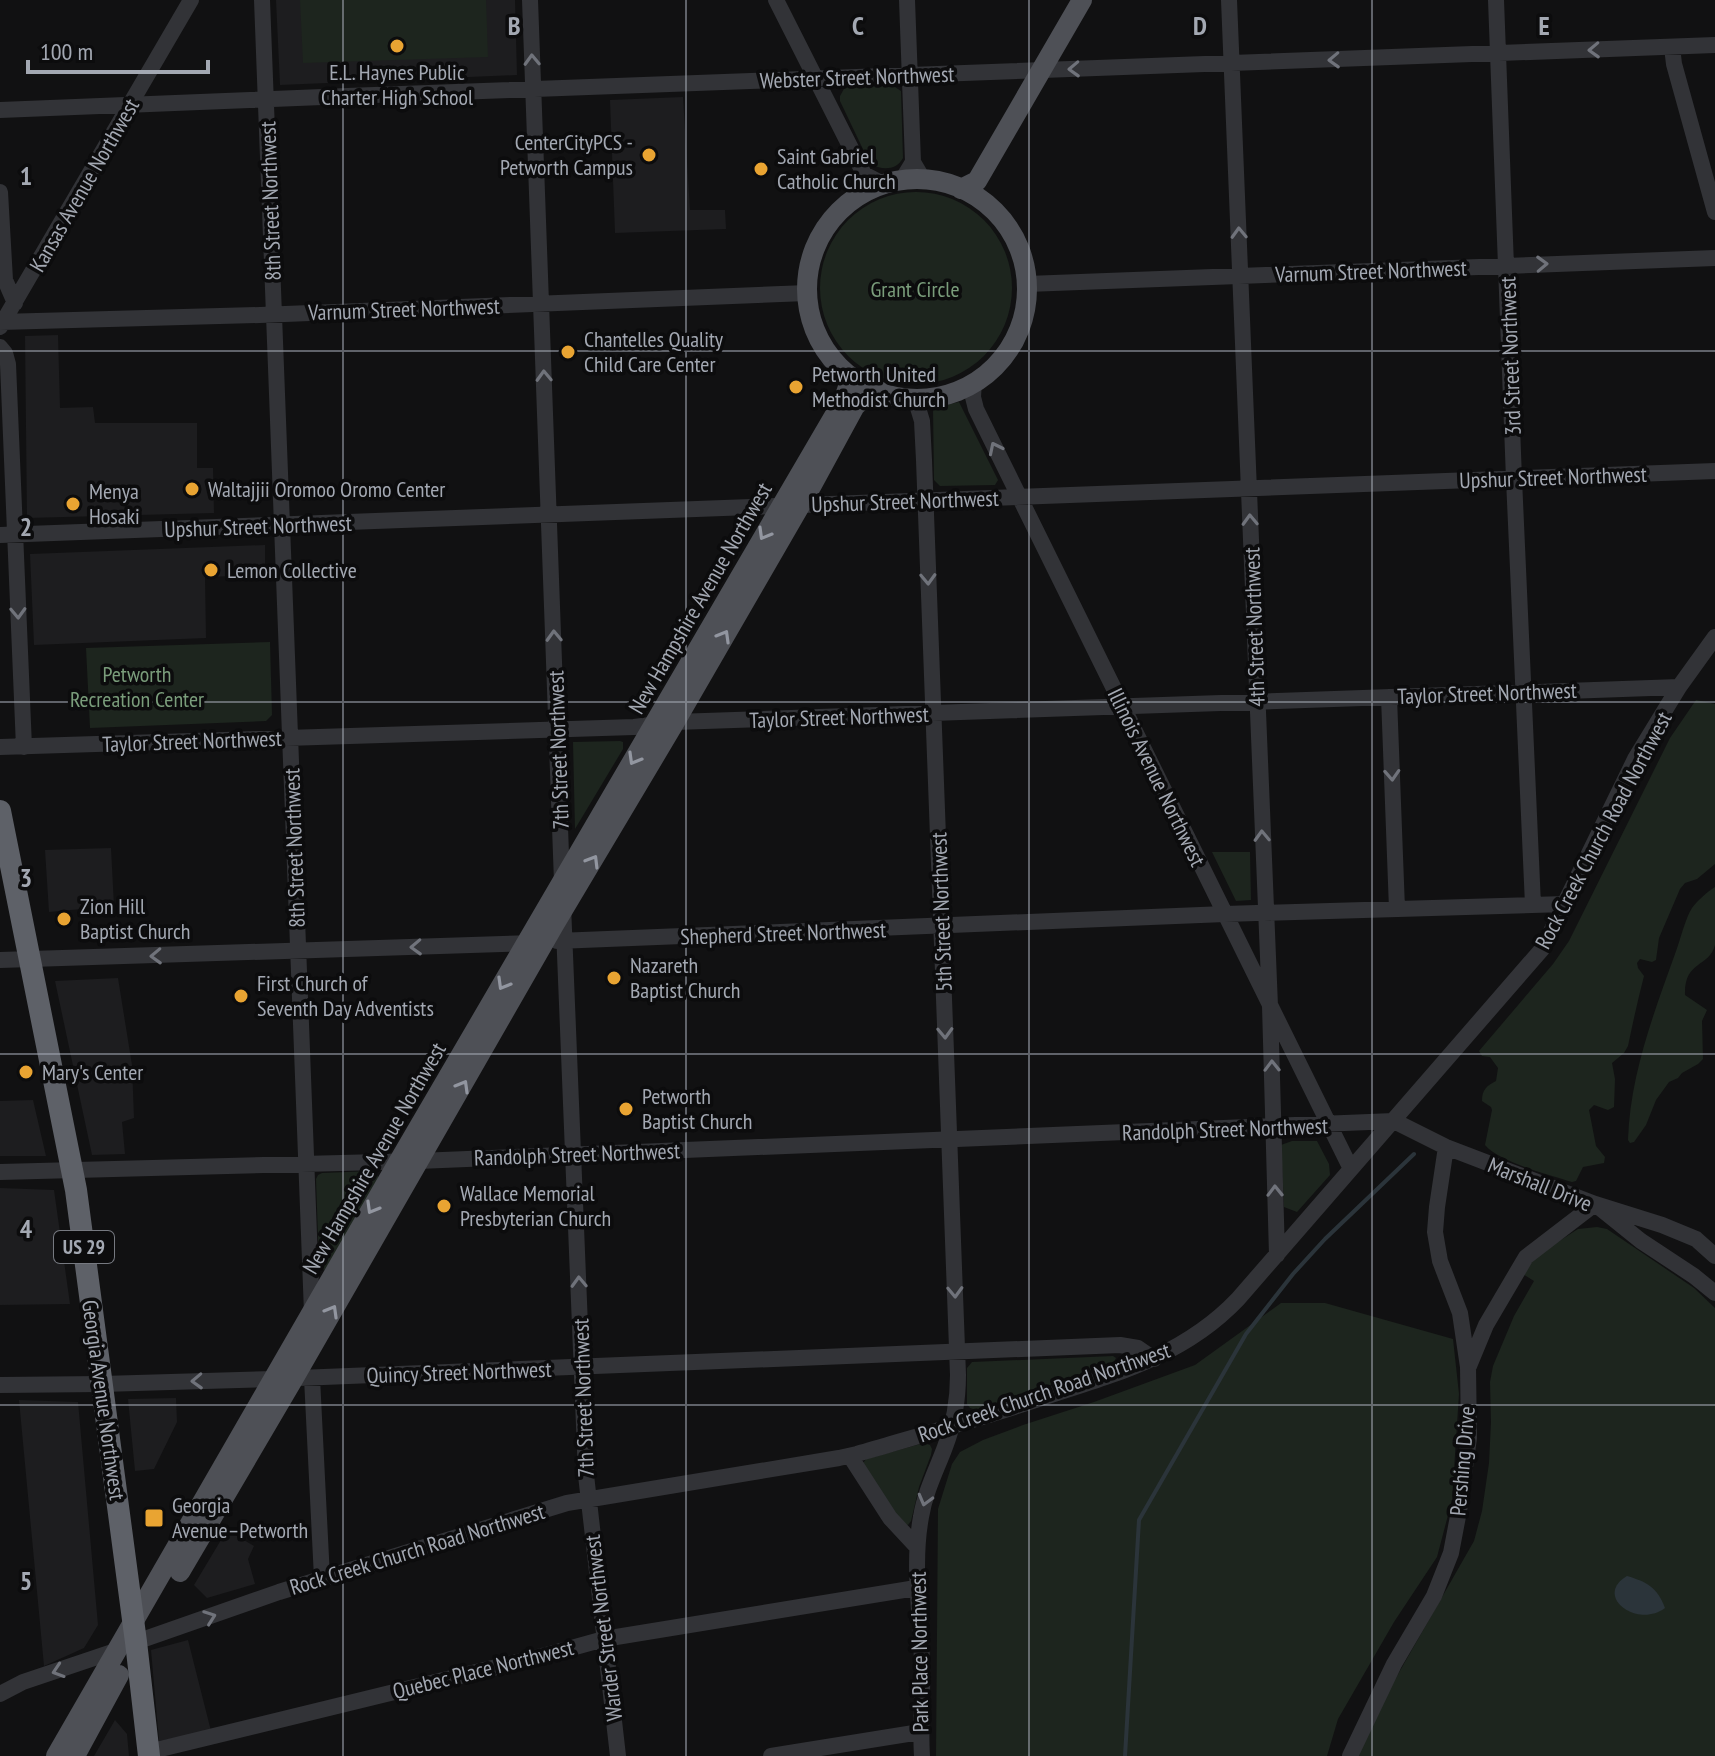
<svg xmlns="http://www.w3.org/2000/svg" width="1715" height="1756" font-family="'PT Sans Narrow',sans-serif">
<rect width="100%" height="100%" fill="#111112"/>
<path fill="#1d1d1f" d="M276,0H515L517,75L280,85Z
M683,97L690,210H725L726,229L615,233L610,100Z
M58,335L60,408L93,407L95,423H197V468H213L214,513L27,518L25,336Z
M265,545V575L205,577L206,638L34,645L30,554Z
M111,848L114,906L49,912L45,850Z
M118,978L132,1065L134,1118L122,1122L125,1154L92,1155L55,981Z
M33,1100L46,1156H0V1101Z
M0,1188L54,1190L70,1304L0,1305Z
M176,1398L177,1422L154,1469L135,1471L128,1399Z
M19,1400L78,1402L98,1625L84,1648L44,1666Z
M227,1530L254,1546L248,1559L255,1584L207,1598L194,1585Z
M188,1640L211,1731L159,1741L151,1650Z
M115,1720L127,1734L129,1756H94Z"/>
<path fill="#1d251e" d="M300,0H486L488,57L303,63Z
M892,85L901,91L903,158C896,171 882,170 870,164L840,101V96L845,87Z
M820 288a96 96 0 1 1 192 0a96 96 0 1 1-192 0Z
M959,402L998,480L995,485L940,486L934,480L933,408Z
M270,642L272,715L266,721L90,728L86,648Z
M1696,700L1715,704V864L1697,879L1685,883L1680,889L1659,938L1656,960L1652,962L1640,959L1637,963L1638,968L1644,976C1638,999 1633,1022 1628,1046L1624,1053L1612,1063L1615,1079L1614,1107L1608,1110L1594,1105L1589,1110L1596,1146L1605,1157L1604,1163L1583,1167L1576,1181L1572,1182C1550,1175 1499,1162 1485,1145L1492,1110L1491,1107L1482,1101C1482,1089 1487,1086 1496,1081L1498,1068L1490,1057L1482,1056L1479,1051L1553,964L1569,941L1670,738Z
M620,741L623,742V749L575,829L573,742Z
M1212,852H1250L1251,900L1236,901Z
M1715,887V945C1709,968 1684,960 1685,995L1707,1010L1702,1021L1703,1059L1698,1064L1682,1073L1678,1078L1669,1082L1656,1100L1646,1125L1634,1142L1630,1143L1628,1140C1630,1076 1653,1015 1675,954C1680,941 1685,919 1692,908C1698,900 1707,892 1715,887Z
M1292,1141H1317L1329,1164L1330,1175L1297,1212L1284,1207L1281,1145Z
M372,1171L377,1175L379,1179L325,1270L322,1269L319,1266L316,1179L318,1175L322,1173Z
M1597,1227L1607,1229L1694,1288L1715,1308V1756H1357L1389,1690L1474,1541L1482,1511L1489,1463L1491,1422L1490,1382L1493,1366L1514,1316L1534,1281L1523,1274L1536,1256L1578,1229Z
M1281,1303H1325L1453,1339L1459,1394L1452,1500L1437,1557L1394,1622L1338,1719L1327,1756H936L938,1509L952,1464L960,1452L983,1440L1023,1425L1094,1402L1195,1365Z
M1113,1356L1116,1358L1114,1362L1005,1401L976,1410L970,1408L967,1404V1368L972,1362Z
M924,1443L930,1445L932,1449L931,1455L919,1487L911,1521L908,1525L901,1523L863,1463L866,1459Z"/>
<path fill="#2b343a" d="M1627,1576C1647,1582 1657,1587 1665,1608C1637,1629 1593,1596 1627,1576Z"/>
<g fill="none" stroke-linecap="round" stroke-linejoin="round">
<path stroke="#2b343a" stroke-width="4" d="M1125,1756L1139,1520L1246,1334L1293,1274L1325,1239L1414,1154"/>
<path stroke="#323337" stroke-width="16" d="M262,0L312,1313
M530,0L562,882
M776,0L864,174L883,184
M907,0L913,162L923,179
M1229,0L1270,1006L1277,1255
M1496,0L1514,479L1533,905
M1672,47L1674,64L1715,212
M0,110L347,96L1715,45
M902,180L913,162
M0,192L5,280L15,303
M857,197L864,174
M1027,284L1715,258
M0,322L260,315L807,293
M0,327L191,0
M0,347L5,353L8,364L24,747
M974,382L973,397L976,409L1351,1169
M915,398L922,421L924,460L958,1375C958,1400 954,1424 945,1447C936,1471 925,1492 921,1517C912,1566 921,1615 922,1664C923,1695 920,1725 922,1756
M0,535L1715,471
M1389,697L1397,909
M0,747L634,727L675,722L1679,687
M563,905L586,1475L618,1756
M557,941L1225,914L1565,904
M0,960L534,943
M0,1172L418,1161L1394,1121L1446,1147L1595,1204L1641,1241L1694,1276L1715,1293
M1469,1366L1486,1325L1526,1257L1595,1204L1662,1225L1696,1239L1715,1256
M312,1378L322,1578
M0,1385L102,1384L274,1379L1120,1345L1138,1348L1154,1359
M850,1456L890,1518L917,1547
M136,1642L279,1592L567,1503L839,1458L857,1454C918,1436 979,1419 1039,1399C1112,1375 1183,1357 1238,1299L1543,948L1635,759L1679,687L1715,637
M0,1694L23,1682L118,1650
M148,1752L550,1654L604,1639L916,1588
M771,1756L920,1732
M1350,1756L1394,1664L1434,1596L1451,1553L1459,1511L1469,1438L1468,1367L1460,1313L1440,1261L1435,1232L1437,1207L1446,1147"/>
<path stroke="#4e5056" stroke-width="20" d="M807 289a110 110 0 1 1 220 0a110 110 0 1 1-220 0Z
M961,189L977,181L1082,0
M180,1572L294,1378L554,925L675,722L812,485L855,406L864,398L879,391
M56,1756L399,1161L844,399L849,384V375
M75,1756L119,1675"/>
<path stroke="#5e6168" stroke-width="22" d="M0,811L76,1190L136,1642L149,1756"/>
</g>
<defs><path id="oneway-chevron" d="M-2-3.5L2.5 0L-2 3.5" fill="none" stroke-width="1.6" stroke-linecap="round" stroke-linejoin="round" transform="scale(2)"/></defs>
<g stroke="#70737b">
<use href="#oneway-chevron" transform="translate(1594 50) rotate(178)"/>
<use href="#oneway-chevron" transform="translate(532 60) rotate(-92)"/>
<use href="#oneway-chevron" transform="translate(1334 60) rotate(178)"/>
<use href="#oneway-chevron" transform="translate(1074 69) rotate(178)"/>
<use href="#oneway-chevron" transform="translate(1239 233) rotate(-92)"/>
<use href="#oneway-chevron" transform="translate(1542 264) rotate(-2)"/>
<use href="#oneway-chevron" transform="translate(544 376) rotate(-92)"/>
<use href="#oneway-chevron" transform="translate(995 448) rotate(-116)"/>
<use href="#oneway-chevron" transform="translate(1250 520) rotate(-92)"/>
<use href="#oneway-chevron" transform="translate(928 579) rotate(88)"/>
<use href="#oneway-chevron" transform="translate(18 613) rotate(88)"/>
<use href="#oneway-chevron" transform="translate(554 636) rotate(-92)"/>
<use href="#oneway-chevron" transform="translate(1392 775) rotate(87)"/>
<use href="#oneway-chevron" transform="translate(1262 836) rotate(-92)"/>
<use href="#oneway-chevron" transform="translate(416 947) rotate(178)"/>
<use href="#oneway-chevron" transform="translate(156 956) rotate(178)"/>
<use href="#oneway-chevron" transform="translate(945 1033) rotate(88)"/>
<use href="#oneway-chevron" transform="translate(1272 1066) rotate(-91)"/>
<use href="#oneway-chevron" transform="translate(1275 1191) rotate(-91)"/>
<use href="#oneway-chevron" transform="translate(579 1282) rotate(-92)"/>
<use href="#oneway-chevron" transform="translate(955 1292) rotate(88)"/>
<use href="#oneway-chevron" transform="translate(197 1381) rotate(178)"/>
<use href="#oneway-chevron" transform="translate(925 1500) rotate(105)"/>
<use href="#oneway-chevron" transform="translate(210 1617) rotate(-20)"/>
<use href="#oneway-chevron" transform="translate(58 1671) rotate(162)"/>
</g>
<g stroke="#9296a0">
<use href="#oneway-chevron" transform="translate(764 534) rotate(120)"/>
<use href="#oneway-chevron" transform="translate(724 636) rotate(-60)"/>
<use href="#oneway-chevron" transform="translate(634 759) rotate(120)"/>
<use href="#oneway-chevron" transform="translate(593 861) rotate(-59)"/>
<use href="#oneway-chevron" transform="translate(503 984) rotate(120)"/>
<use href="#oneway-chevron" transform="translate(463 1086) rotate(-60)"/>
<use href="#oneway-chevron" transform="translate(372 1208) rotate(120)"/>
<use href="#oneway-chevron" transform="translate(332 1311) rotate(-60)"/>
</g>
<path fill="none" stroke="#a3a8b2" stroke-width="2" stroke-opacity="0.55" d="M343,0V1756M686,0V1756M1029,0V1756M1372,0V1756M0,351H1715M0,702H1715M0,1054H1715M0,1405H1715"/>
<g fill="#e9a432" stroke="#0c0c0d" stroke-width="3">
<circle cx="397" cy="46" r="8"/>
<circle cx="649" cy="155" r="8"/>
<circle cx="761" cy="169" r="8"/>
<circle cx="568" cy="352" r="8"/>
<circle cx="796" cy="387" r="8"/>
<circle cx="192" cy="489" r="8"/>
<circle cx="73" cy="504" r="8"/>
<circle cx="211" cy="570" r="8"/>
<circle cx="64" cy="919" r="8"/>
<circle cx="614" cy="978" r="8"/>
<circle cx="241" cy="996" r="8"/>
<circle cx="26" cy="1072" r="8"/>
<circle cx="626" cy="1109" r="8"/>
<circle cx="444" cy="1206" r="8"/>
<rect x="144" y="1508" width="20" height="20" rx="4"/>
</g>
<g text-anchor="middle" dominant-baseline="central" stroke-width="7" stroke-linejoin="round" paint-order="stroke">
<rect fill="#0c0c0d" stroke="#767980" stroke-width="2" x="54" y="1231" width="60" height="32" rx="6"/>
<g font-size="20" font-weight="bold" fill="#a3a8b2">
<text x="84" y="1247">US 29</text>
</g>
<g font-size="22" fill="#a3a8b2" stroke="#0c0c0d" text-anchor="start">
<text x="397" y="72" text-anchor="middle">E.L. Haynes Public<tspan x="397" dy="25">Charter High School</tspan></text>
<text x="633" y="142" text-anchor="end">CenterCityPCS -<tspan x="633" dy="25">Petworth Campus</tspan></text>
<text x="777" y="156">Saint Gabriel<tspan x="777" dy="25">Catholic Church</tspan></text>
<text x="584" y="339">Chantelles Quality<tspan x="584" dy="25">Child Care Center</tspan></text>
<text x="812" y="374">Petworth United<tspan x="812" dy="25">Methodist Church</tspan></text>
<text x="208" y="489">Waltajjii Oromoo Oromo Center</text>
<text x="89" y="491">Menya<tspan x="89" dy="25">Hosaki</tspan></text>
<text x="227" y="570">Lemon Collective</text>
<text x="80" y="906">Zion Hill<tspan x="80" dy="25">Baptist Church</tspan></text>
<text x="630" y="965">Nazareth<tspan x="630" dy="25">Baptist Church</tspan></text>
<text x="257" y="983">First Church of<tspan x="257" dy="25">Seventh Day Adventists</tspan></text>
<text x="42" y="1072">Mary's Center</text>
<text x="642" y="1096">Petworth<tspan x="642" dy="25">Baptist Church</tspan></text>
<text x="460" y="1193">Wallace Memorial<tspan x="460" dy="25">Presbyterian Church</tspan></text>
<text x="172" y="1505">Georgia<tspan x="172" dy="25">Avenue–Petworth</tspan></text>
</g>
<g font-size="22" fill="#a3a8b2" stroke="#0c0c0d">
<text transform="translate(857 77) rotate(-2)">Webster Street Northwest</text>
<text transform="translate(84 185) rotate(-60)">Kansas Avenue Northwest</text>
<text transform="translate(270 201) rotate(-92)">8th Street Northwest</text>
<text transform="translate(1371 271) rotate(-2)">Varnum Street Northwest</text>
<text transform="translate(404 309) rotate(-2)">Varnum Street Northwest</text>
<text transform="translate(1510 356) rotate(-92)">3rd Street Northwest</text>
<text transform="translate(1553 477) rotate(-2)">Upshur Street Northwest</text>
<text transform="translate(905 501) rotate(-2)">Upshur Street Northwest</text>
<text transform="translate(258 526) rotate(-2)">Upshur Street Northwest</text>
<text transform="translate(700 598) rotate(-60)">New Hampshire Avenue Northwest</text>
<text transform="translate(1254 627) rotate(-92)">4th Street Northwest</text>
<text transform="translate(1487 693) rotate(-2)">Taylor Street Northwest</text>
<text transform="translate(839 717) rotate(-2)">Taylor Street Northwest</text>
<text transform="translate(192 741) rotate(-2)">Taylor Street Northwest</text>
<text transform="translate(558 750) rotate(-92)">7th Street Northwest</text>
<text transform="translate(1157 777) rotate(64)">Illinois Avenue Northwest</text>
<text transform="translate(1603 830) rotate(-62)">Rock Creek Church Road Northwest</text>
<text transform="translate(294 848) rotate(-92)">8th Street Northwest</text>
<text transform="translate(941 912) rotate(-92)">5th Street Northwest</text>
<text transform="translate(783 933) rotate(-2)">Shepherd Street Northwest</text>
<text transform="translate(1225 1129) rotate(-2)">Randolph Street Northwest</text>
<text transform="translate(577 1154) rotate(-2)">Randolph Street Northwest</text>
<text transform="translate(374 1158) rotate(-60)">New Hampshire Avenue Northwest</text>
<text transform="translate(1540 1184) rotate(22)">Marshall Drive</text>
<text transform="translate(459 1372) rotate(-2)">Quincy Street Northwest</text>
<text transform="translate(1044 1392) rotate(-19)">Rock Creek Church Road Northwest</text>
<text transform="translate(583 1398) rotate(-92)">7th Street Northwest</text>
<text transform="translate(104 1400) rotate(82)">Georgia Avenue Northwest</text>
<text transform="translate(1462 1461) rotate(-85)">Pershing Drive</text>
<text transform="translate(417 1549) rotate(-17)">Rock Creek Church Road Northwest</text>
<text transform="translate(603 1628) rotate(-97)">Warder Street Northwest</text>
<text transform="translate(919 1652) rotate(-91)">Park Place Northwest</text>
<text transform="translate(483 1669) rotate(-14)">Quebec Place Northwest</text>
</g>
<g font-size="22" fill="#7a9d7b" stroke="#0c0c0d">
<text x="915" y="289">Grant Circle</text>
<text x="137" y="674">Petworth<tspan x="137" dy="25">Recreation Center</tspan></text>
</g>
</g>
<g font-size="26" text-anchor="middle" font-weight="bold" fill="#a3a8b2" stroke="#0c0c0d" stroke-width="7" stroke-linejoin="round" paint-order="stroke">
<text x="514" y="35">B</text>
<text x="858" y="35">C</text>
<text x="1200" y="35">D</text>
<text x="1544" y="35">E</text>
<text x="26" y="185">1</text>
<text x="26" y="536">2</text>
<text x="26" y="887">3</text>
<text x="26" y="1238">4</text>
<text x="26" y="1590">5</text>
</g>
<path d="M28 60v12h180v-12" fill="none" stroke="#a3a8b2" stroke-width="4"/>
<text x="40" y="60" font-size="24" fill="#a3a8b2" stroke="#0c0c0d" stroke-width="6" paint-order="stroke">100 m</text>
</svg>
